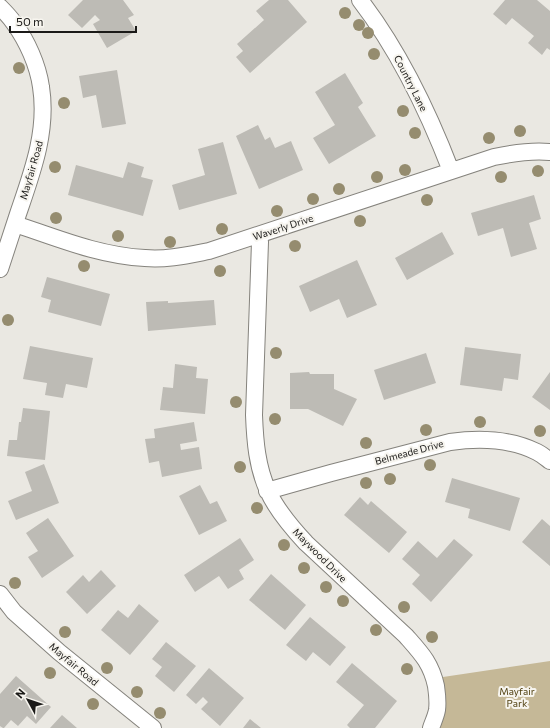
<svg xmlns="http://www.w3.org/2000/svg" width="550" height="728" font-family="Commissioner,sans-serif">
<rect width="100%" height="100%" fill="#eae8e2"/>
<path fill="#c5b897" d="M550,661V728H437L443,695V677Z"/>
<path fill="#bdbbb5" d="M83,0H123L134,15L128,18L136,31L107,48L93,24L100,20L95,15L82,28L68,15Z
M269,0H288L307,22L250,73L236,57L243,51L237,44L264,20L256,11Z
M505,0H537L550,11V50L547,48L542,55L528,43L534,36L512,18L506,25L493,14Z
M117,70L126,124L102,128L96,95L83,98L79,76Z
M345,73L363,103L358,107L376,136L329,164L313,138L335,125L315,92Z
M258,125L265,140L270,137L275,148L291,141L303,170L259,189L236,136Z
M223,142L237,194L179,210L172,185L205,175L198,149Z
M128,162L144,167L141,177L153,180L143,216L68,195L76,165L123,178Z
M534,195L541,219L529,223L537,249L511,257L503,228L478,236L471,213Z
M442,232L454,254L407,280L395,258Z
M357,260L377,305L347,318L339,299L310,312L299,286Z
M47,277L110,294L101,326L48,312L51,300L41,297Z
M214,300L216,325L148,331L146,302L168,301V303Z
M30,346L93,358L87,388L66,384L63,398L45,395L47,383L23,379Z
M465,347L521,354L518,380L504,378L502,391L460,385Z
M426,353L436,383L384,400L374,370Z
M175,364L197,367L196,378L208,379L205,414L160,410L163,387L173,388Z
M309,372L310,374H334V389L357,399L343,426L308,409H290V373Z
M550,372V410L532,397Z
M23,408L50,411L45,460L7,456L9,440H17L19,422H21Z
M194,422L197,441L180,444L181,450L199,447L202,469L162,477L159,461L149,463L145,439L155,438L154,429Z
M44,464L59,503L16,520L8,501L32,491L25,472Z
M452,478L520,498L510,531L468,518L470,509L445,502Z
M200,485L210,504L217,501L227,521L199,535L179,496Z
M360,497L368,505L371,501L407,532L389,553L344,515Z
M48,518L74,556L42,578L28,557L38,551L26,533Z
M542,519L550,526V566L522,542Z
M240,538L254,560L239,570L244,579L228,589L219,576L195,592L184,575Z
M454,539L473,555L431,602L412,584L420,575L402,559L418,541L437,558Z
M101,570L116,586L87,614L66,592L83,575L89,582Z
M271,574L306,605L285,630L249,600Z
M139,604L159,621L130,655L101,630L118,610L128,618Z
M310,617L346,647L330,666L313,652L306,661L286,645Z
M166,642L196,666L174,692L155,676L162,667L152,659Z
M352,663L397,701L375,728H350L347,725L364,705L336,682Z
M209,668L244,698L220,726L201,709L208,702L203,697L196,704L186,695Z
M16,676L51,707L36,724L27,716L18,726L11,720L4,728H3L0,726V694Z
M62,715L77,728H50Z
M250,719L261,728H243Z"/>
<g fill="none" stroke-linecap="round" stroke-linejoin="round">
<defs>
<path id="minor" d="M360,0C400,52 428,111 451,171
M0,7C5,12 10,17 14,23C27,41 38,65 41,87C48,131 32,173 18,214C12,232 6,251 0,269
M15,224C57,238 100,256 145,258C166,260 188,255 209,251L494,157C513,153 531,150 550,152
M258,235L260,242L254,415C255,441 257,467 268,491C277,511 292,528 306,543L406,636C421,653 431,663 436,686C437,693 438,703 437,710C436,716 433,722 431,728
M267,491L331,473L450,442C479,438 511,439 537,452C541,454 546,458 550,461
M0,594L14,612L59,652L153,728"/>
</defs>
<use href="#minor" stroke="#85837d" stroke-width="18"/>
<use href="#minor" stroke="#fff" stroke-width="16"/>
</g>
<g fill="#958c6f">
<circle cx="345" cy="13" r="6"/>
<circle cx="359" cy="25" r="6"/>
<circle cx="368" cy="33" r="6"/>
<circle cx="374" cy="54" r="6"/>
<circle cx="19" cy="68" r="6"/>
<circle cx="64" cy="103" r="6"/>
<circle cx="403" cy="111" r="6"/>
<circle cx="520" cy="131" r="6"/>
<circle cx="415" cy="133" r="6"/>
<circle cx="489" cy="138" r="6"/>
<circle cx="55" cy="167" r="6"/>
<circle cx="405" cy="170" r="6"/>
<circle cx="538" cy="171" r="6"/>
<circle cx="377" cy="177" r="6"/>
<circle cx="501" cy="177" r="6"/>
<circle cx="339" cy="189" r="6"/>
<circle cx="313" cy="199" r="6"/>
<circle cx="427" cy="200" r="6"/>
<circle cx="277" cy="211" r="6"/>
<circle cx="56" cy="218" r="6"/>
<circle cx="360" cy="221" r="6"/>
<circle cx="222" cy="229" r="6"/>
<circle cx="118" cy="236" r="6"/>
<circle cx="170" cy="242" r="6"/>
<circle cx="295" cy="246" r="6"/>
<circle cx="84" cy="266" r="6"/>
<circle cx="220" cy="271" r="6"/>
<circle cx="8" cy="320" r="6"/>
<circle cx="276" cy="353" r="6"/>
<circle cx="236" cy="402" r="6"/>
<circle cx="275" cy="419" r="6"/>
<circle cx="480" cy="422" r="6"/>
<circle cx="426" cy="430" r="6"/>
<circle cx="540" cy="431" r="6"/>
<circle cx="366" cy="443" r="6"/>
<circle cx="430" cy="465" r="6"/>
<circle cx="240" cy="467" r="6"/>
<circle cx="390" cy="479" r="6"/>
<circle cx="366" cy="483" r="6"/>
<circle cx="257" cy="508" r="6"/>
<circle cx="284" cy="545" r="6"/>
<circle cx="304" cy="568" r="6"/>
<circle cx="15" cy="583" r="6"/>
<circle cx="326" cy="587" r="6"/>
<circle cx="343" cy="601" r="6"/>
<circle cx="404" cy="607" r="6"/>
<circle cx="376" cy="630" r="6"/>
<circle cx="65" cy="632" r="6"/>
<circle cx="432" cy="637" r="6"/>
<circle cx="107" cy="668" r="6"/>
<circle cx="407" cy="669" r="6"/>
<circle cx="50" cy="673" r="6"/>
<circle cx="137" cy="692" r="6"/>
<circle cx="93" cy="704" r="6"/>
<circle cx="160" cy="713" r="6"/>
</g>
<g text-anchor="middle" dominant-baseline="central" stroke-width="4" stroke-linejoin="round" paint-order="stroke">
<g font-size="10" fill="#1b1a18" stroke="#f7f5ef">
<text transform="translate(411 83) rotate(63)">Country Lane</text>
<text transform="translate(31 170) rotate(-74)">Mayfair Road</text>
<text transform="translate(283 227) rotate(-18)">Waverly Drive</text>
<text transform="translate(409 452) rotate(-15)">Belmeade Drive</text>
<text transform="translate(320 555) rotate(45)">Maywood Drive</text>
<text transform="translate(74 664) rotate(40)">Mayfair Road</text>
</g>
<g font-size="10" fill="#504011" stroke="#f7f5ef">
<text x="517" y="691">Mayfair<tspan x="517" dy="12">Park</tspan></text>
</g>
</g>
<g transform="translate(28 700) rotate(310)" stroke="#f7f5ef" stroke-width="3" paint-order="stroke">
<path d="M0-3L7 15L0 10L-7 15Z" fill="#1b1a18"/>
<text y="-6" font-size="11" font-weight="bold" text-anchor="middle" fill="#1b1a18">N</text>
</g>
<path d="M10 26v6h126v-6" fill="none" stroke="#1b1a18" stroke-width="2"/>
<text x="16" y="26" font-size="12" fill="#1b1a18" stroke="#f7f5ef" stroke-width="3" paint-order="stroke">50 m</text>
</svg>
